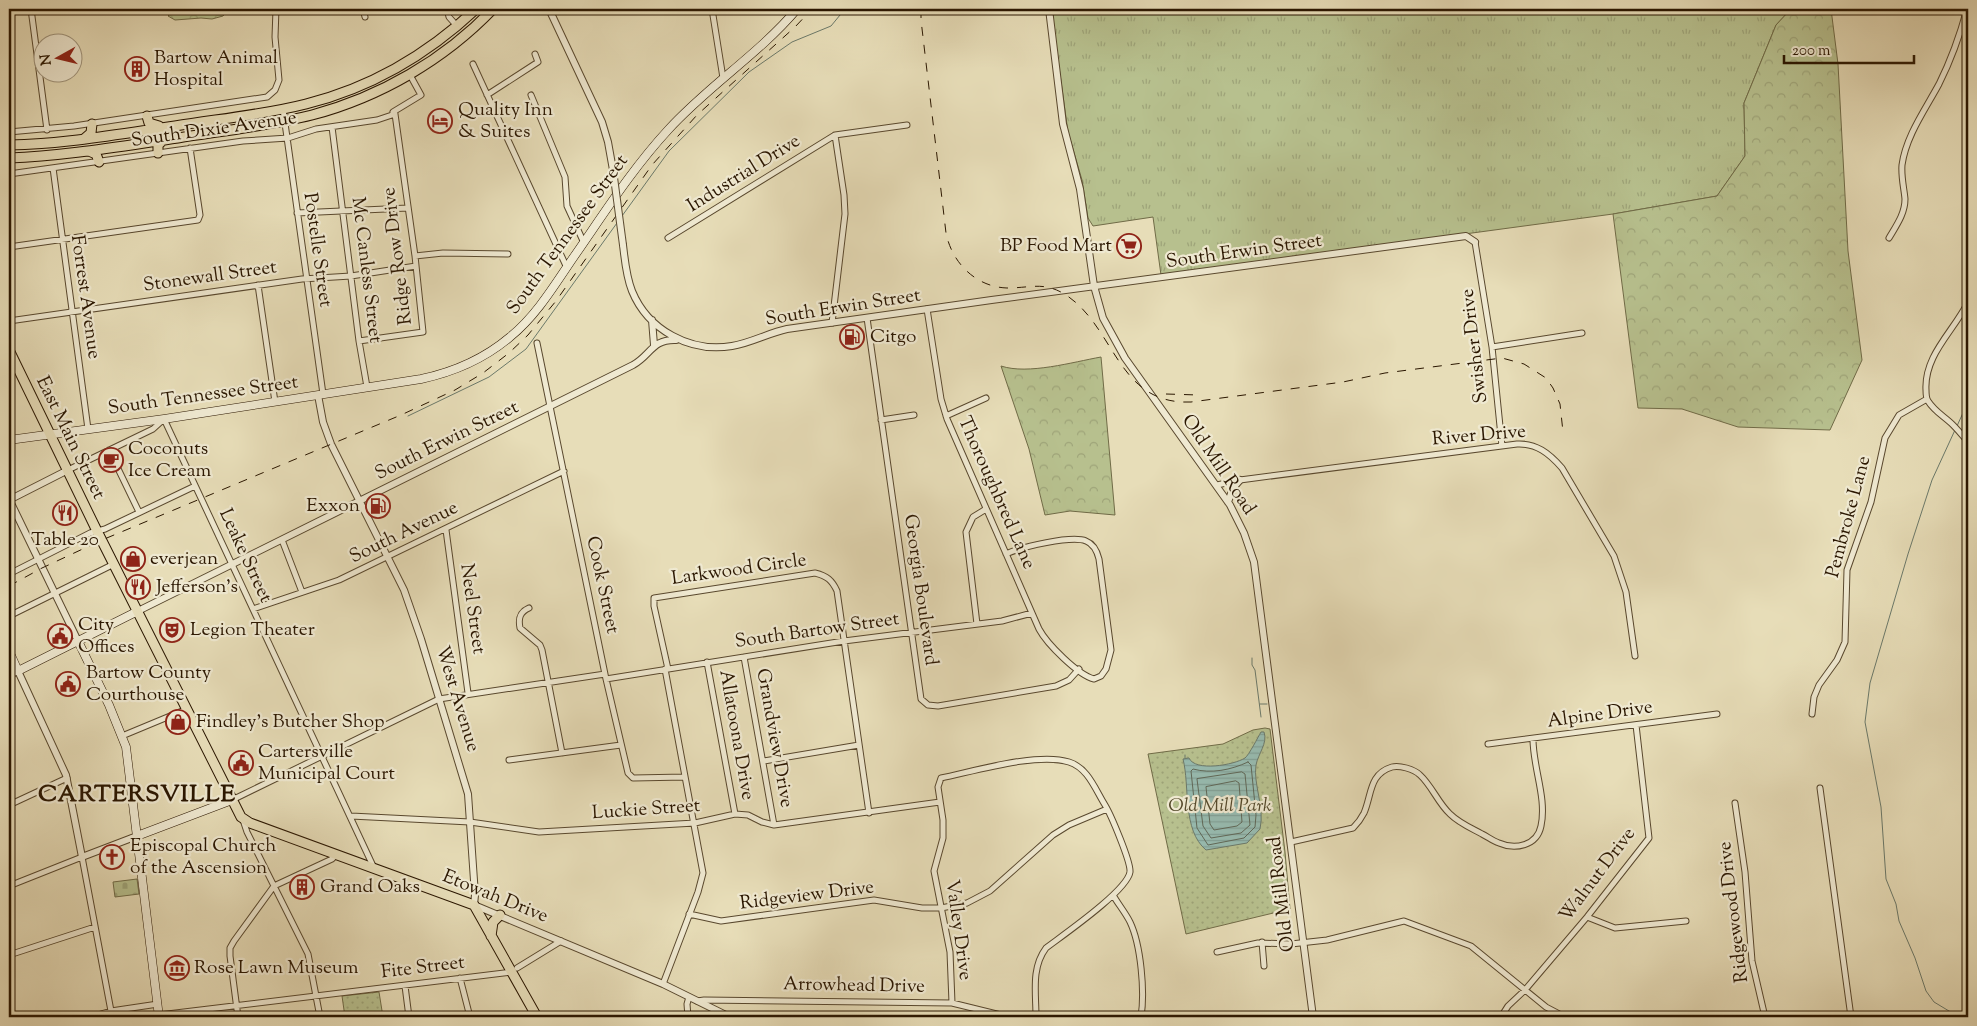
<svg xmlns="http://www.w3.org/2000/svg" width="1977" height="1026" font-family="'Sorts Mill Goudy',serif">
<defs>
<pattern id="grass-tufts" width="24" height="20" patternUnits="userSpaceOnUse" patternTransform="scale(1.25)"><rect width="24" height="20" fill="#b7c08e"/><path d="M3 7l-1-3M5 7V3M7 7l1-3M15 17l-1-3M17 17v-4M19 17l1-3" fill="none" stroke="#9ea479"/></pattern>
<pattern id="forest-crowns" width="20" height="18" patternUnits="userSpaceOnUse" patternTransform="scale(1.25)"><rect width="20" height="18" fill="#b7c08e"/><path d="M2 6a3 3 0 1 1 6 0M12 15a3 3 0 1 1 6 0" fill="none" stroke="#9ea479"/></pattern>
<pattern id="cemetery-stones" width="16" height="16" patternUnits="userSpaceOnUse" patternTransform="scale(1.25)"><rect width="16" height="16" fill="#b7c08e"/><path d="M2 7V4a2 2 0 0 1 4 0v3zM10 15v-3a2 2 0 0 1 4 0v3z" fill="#9ea479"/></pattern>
<pattern id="park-dots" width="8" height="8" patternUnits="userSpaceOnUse" patternTransform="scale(1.25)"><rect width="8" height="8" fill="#b7c08e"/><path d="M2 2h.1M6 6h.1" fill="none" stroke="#9ea479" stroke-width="1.8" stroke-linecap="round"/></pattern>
<pattern id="water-rules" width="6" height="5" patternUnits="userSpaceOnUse" patternTransform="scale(1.25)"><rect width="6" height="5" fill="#97bbb0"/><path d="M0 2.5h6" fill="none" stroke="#82a096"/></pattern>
</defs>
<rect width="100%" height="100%" fill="#e7ddb8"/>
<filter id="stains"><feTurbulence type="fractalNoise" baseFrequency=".004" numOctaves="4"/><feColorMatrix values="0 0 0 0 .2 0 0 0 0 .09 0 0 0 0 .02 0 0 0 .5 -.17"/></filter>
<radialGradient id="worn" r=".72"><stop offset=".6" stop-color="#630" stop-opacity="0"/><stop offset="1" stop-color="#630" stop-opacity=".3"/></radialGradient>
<path fill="url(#grass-tufts)" stroke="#706b47" d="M1051,9H1791L1776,25L1744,103L1745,156L1717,196L1613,214L1161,275L1153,217L1093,226L1088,218L1082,180L1068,132Z"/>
<path fill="url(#forest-crowns)" stroke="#706b47" d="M175,9H229L223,16L212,19L201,18L175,20L168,16Z
M1791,9H1831L1838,64L1848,251L1862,360L1830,430L1738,427L1682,409L1638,408L1613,214L1717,196L1745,156L1744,103L1776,25Z
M1101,357L1115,515L1070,511L1045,515L1029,449L1001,366C1028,375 1073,362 1101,357Z"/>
<path fill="url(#cemetery-stones)" stroke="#706b47" d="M137,879L139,894L115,897L113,882Z"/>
<path fill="url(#park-dots)" stroke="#706b47" d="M1265,728L1270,729L1285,852L1290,909L1186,934L1148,754L1223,744L1253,730Z
M379,992L383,1017H345L342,996Z"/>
<path fill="url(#water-rules)" stroke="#6b796a" d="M1261,732H1264C1268,743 1258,754 1256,765C1253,784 1265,808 1260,829L1247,843L1206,850C1182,830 1190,786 1183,759L1189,758C1195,772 1234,765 1245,758C1249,755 1258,737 1261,732Z"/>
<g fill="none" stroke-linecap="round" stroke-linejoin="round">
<path stroke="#606858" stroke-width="1" d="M1248,762L1251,765L1256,815L1255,827L1244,838L1208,845L1197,828L1191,771L1193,769C1211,774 1231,770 1248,762Z
M1242,772L1245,774L1250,825L1241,833L1211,838L1203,826L1197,779Z
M1236,781L1239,783L1242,822L1237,826L1214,830L1210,824L1206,787Z"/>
<path stroke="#6b796a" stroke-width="1" d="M622,216L669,151L749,72L792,42L831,26L845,9
M408,416L489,377L526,349L617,223
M1957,426L1968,402
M1955,430L1932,480L1908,554L1870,683L1865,722L1881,807L1886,879L1896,904L1899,921L1915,958L1926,991L1934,1002L1959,1017
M1252,658V665L1255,670L1261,717
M1260,704H1267
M1185,755V758"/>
<defs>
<path id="minor" d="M31,9L47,130
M363,9L365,17
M447,9L449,17L457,26
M712,9L723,78
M473,64L567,268
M487,95L538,62L535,54
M531,95L565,177L567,206L584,243
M283,109L323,394
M332,127L359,341L367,387
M9,132L74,126L267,97L275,90L279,80L275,37L276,9
M53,168L88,429
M9,174L243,141L288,138L316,129L377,120L395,114L393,112L421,95L410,75
M297,213L408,208
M668,238L835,135L907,125
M1889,238C1896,226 1905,214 1905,199C1904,188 1901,177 1902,165C1906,136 1925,110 1939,84C1951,60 1960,35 1967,9
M1475,242L1492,347L1502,446
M9,247L198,220L200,215L190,148
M415,256L443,253L508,254
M258,285L275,402
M1968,302C1954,331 1924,355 1926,390C1926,394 1926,398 1928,401C1935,412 1944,416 1953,425C1958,430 1963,436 1968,442
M927,309L941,399L947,419L1039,629C1047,644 1078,675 1094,679L1101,676L1106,669L1111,650L1099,559C1097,551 1094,544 1086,541C1072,535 1021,547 1006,554
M867,318L921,699L928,705L938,706L1056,686L1069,680L1079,669
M9,321L302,279L351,276L416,266
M832,323L845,214L844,195L835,135
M359,341L423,332L415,256L395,114
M537,343L606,679L628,773L633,778L685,777
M1492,347L1582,333
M946,416L986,398
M881,420L914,415
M109,450L139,512
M68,470L153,429L164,419L374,868
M1217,485L1240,480L1517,444C1536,443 1549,453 1562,468L1614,556L1626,592L1635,656
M446,530L468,693
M282,540L302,592
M9,574L90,533L105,529L195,486
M529,608C520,612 518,618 520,628L540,645L542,650L562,753
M253,609L339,580L564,471
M9,616L114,564
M977,624L966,532L973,517L986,509
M744,657L774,825
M707,662L735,814
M668,669L654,606V598L815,573C827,576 832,580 837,591L869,813
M606,679L844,641L1002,621L1032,613
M1812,714L1814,697L1819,685L1837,660L1845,642L1847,570L1871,502L1885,438L1899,415L1927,399
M122,736L187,709
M1488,744L1717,714
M509,760L621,745
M764,761L859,745
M1820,788L1851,1017
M232,800L439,699L605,674
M1735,803L1745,872L1752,961L1765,1017
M9,805L67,778
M351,816L470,822L539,832L695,823L735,814L748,815L762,822L774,825L940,802
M243,820L247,832L308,954L320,1017
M1291,842L1353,828C1357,824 1361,819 1364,813C1372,794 1369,774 1392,767C1399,765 1414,769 1420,775C1432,786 1438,803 1450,814C1459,823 1471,828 1482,834C1488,837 1493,841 1499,843C1515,850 1537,846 1541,826C1547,798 1533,768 1533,739
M9,886L82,857L111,1011
M1113,895C1118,904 1125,912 1130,922C1141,945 1145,992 1141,1017
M689,914L721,921L874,900L922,908H941L967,903L990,891L1053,835L1069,825L1107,809
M1587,917L1615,928L1686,921
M1262,942L1264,966
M1217,952L1258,943L1291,944L1327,940L1404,921L1471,946L1546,1007L1565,1017
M9,955L95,927
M517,968L561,941
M460,978L470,1017
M663,984L698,892L703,873L665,669
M405,986L409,1017
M697,1001L704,1000L952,1003L1009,1017
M952,1003L950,952L934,871L943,838V820L938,787L941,778C975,771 1038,752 1069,762C1088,768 1095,789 1105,805C1111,815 1131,862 1130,872C1127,891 1063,935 1046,948C1031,968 1036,993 1036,1017
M159,1015L512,972
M91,1017L111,1011L158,1004
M238,1017L230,956V948L234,941L274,886L332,859L336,855
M688,1017L687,1004L689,997
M1501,1017L1508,1006L1525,990L1587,917L1649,838L1636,725"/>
<path id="tertiary" d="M549,9L602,122L608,142L613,170
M1049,9L1063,124L1080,189L1094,286L1103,318L1125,358L1230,505L1244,533L1254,562L1313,1017
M623,245C625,261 626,276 632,291C648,330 690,353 732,346C751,343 768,333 787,329C1013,296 1239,267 1466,236L1475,242
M652,320L654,345
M318,395L323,422L331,444L404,590L421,639L468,794L475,895L474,905L663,984L730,1017
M9,499L78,641
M9,500L68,470
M1228,502L1233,488L1240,480
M138,611L633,365C651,355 652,339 676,340
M9,675L18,671L66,775L82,857L137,836"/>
<path id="secondary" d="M9,440L164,419L421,379C454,372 484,359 510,337C536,316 554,286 573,258C603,215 632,169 668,130C708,86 759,54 797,9
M78,641L109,705L126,747L159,1017
M9,651L18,671L138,611
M137,836L232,800"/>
<path id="primary" d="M147,116L149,123L159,126
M84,139L91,133L92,124
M9,145C64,144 120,134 175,126C218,119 263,115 306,104C370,88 428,54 476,9
M89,151L96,154L99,162
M158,153V145L163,140
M9,158C65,156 122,146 178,138C222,131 268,126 312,115C380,97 444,60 493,9
M9,350L97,531L241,817L250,823L474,905L537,1017
M491,936L493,922L500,915"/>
</defs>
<use href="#minor" stroke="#59482e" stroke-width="7"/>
<use href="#tertiary" stroke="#59482e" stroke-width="8"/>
<use href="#secondary" stroke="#2a1600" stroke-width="9"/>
<use href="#primary" stroke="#2a1600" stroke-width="11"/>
<use href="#minor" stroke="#efe9d1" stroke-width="5"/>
<use href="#tertiary" stroke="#efe9d1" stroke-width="6"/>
<use href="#secondary" stroke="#efe9d1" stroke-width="8"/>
<use href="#primary" stroke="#e7ddb8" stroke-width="9"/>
<path stroke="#2a1600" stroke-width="1" stroke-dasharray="9 9" stroke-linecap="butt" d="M921,9V20L946,233C952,263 976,287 1007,288C1031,288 1044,281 1066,295C1116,328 1117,405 1191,402L1343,382L1385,373L1502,358L1524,364L1546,378L1553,388L1560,404L1563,432
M1166,394L1198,395
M9,586L42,568L102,540L401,415L455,390L483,373L509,353L528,335L556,301L652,165L697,115L795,27L812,9"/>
<defs>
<path id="tertiary-bridge" d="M613,170L623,245"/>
</defs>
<use href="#tertiary-bridge" stroke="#59482e" stroke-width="8" stroke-linecap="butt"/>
<use href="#tertiary-bridge" stroke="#efe9d1" stroke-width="6"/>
</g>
<defs>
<symbol id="building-ring" viewBox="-11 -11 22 22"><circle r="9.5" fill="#efe9d1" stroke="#8f2418" stroke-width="1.5"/><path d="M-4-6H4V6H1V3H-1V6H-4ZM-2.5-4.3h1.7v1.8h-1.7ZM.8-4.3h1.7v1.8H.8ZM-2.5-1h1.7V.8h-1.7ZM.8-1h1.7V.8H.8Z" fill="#8f2418"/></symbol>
<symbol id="hotel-ring" viewBox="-11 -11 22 22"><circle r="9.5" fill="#efe9d1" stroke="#8f2418" stroke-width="1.5"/><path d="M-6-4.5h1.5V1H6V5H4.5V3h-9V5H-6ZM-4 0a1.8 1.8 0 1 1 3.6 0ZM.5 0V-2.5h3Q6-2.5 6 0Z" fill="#8f2418"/></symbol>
<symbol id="supermarket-ring" viewBox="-11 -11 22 22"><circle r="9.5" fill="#efe9d1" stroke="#8f2418" stroke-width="1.5"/><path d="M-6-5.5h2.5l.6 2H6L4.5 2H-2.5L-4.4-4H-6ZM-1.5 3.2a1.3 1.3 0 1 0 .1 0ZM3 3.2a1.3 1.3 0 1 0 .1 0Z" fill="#8f2418"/></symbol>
<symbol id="fuel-ring" viewBox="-11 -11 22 22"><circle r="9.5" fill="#efe9d1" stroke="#8f2418" stroke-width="1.5"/><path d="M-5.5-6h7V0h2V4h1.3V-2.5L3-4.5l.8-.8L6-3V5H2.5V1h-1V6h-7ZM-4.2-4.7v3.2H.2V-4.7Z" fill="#8f2418"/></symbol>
<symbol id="cafe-ring" viewBox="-11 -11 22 22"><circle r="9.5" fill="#efe9d1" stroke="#8f2418" stroke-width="1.5"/><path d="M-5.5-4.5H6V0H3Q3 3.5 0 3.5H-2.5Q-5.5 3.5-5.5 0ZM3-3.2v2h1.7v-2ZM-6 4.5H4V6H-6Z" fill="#8f2418"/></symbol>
<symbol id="restaurant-ring" viewBox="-11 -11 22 22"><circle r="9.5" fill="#efe9d1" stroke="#8f2418" stroke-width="1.5"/><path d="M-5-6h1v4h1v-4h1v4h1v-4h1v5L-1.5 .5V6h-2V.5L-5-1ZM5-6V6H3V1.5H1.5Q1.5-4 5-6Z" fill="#8f2418"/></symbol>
<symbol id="shop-ring" viewBox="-11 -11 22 22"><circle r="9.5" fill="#efe9d1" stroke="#8f2418" stroke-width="1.5"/><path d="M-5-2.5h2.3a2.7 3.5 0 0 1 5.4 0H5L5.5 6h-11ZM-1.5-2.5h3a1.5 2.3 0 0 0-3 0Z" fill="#8f2418"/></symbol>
<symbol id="theatre-ring" viewBox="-11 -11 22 22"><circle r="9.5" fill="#efe9d1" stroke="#8f2418" stroke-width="1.5"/><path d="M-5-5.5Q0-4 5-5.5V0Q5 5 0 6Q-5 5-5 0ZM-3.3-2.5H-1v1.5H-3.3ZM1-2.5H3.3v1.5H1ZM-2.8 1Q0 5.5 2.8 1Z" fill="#8f2418"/></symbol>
<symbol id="civic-ring" viewBox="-11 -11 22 22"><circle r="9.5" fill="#efe9d1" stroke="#8f2418" stroke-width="1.5"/><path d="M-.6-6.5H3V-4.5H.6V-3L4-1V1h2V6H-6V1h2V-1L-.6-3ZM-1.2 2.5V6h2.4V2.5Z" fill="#8f2418"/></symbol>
<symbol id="church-ring" viewBox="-11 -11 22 22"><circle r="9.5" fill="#efe9d1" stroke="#8f2418" stroke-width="1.5"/><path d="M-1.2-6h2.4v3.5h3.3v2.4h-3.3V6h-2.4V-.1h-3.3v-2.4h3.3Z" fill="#8f2418"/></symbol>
<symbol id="museum-ring" viewBox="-11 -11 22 22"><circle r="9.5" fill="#efe9d1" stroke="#8f2418" stroke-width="1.5"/><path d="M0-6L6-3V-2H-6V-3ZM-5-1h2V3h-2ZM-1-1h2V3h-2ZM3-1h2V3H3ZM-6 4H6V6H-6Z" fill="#8f2418"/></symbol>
</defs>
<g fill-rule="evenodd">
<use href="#building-ring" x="123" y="55" width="28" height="28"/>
<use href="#hotel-ring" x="426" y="107" width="28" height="28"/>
<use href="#supermarket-ring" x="1115" y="232" width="28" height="28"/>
<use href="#fuel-ring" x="838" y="323" width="28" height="28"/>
<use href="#cafe-ring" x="97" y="446" width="28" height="28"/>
<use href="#fuel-ring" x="364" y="492" width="28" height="28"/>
<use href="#restaurant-ring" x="51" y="499" width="28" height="28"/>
<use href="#shop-ring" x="119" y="545" width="28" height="28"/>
<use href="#restaurant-ring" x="124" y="573" width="28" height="28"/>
<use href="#theatre-ring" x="158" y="616" width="28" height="28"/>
<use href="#civic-ring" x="46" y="622" width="28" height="28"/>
<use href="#civic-ring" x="54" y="670" width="28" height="28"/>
<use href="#shop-ring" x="164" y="708" width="28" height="28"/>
<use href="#civic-ring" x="227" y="749" width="28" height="28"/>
<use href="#church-ring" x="98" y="843" width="28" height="28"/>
<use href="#building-ring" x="288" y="873" width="28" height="28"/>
<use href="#museum-ring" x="163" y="954" width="28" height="28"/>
</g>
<g text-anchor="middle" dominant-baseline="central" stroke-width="4.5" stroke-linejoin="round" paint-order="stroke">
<g font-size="19" fill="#2a1600" stroke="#efe9d1" text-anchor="start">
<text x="154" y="58">Bartow Animal<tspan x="154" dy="22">Hospital</tspan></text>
<text x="458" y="110">Quality Inn<tspan x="458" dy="22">&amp; Suites</tspan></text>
<text x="1112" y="246" text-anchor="end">BP Food Mart</text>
<text x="870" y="337">Citgo</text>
<text x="128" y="449">Coconuts<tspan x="128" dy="22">Ice Cream</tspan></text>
<text x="360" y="506" text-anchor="end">Exxon</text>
<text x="65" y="540" text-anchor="middle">Table 20</text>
<text x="150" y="559">everjean</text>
<text x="156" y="587">Jefferson's</text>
<text x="78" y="625">City<tspan x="78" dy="22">Offices</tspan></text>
<text x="190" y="630">Legion Theater</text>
<text x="86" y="673">Bartow County<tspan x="86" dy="22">Courthouse</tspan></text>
<text x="196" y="722">Findley's Butcher Shop</text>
<text x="258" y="752">Cartersville<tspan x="258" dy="22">Municipal Court</tspan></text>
<text x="130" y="846">Episcopal Church<tspan x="130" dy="22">of the Ascension</tspan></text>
<text x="320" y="887">Grand Oaks</text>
<text x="194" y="968">Rose Lawn Museum</text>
</g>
<g font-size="19" fill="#2a1600" stroke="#efe9d1">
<text transform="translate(214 130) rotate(-8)">South Dixie Avenue</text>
<text transform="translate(744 174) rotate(-32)">Industrial Drive</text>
<text transform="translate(568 235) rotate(-54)">South Tennessee Street</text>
<text transform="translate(317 250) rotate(82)">Postelle Street</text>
<text transform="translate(1244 252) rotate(-8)">South Erwin Street</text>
<text transform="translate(398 256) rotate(-97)">Ridge Row Drive</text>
<text transform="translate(366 270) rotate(83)">Mc Canless Street</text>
<text transform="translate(210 277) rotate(-8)">Stonewall Street</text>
<text transform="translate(85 297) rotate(82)">Forrest Avenue</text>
<text transform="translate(843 308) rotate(-9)">South Erwin Street</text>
<text transform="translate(1475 346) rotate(-97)">Swisher Drive</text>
<text transform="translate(203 396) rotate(-8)">South Tennessee Street</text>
<text transform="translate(1479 436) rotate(-5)">River Drive</text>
<text transform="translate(70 438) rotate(64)">East Main Street</text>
<text transform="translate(447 441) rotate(-26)">South Erwin Street</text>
<text transform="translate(1218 465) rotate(56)">Old Mill Road</text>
<text transform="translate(996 493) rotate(66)">Thoroughbred Lane</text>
<text transform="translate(1849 517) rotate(-75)">Pembroke Lane</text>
<text transform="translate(404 533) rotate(-26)">South Avenue</text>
<text transform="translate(245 556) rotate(65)">Leake Street</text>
<text transform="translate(739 570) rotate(-8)">Larkwood Circle</text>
<text transform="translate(602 585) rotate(78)">Cook Street</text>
<text transform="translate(920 590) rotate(82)">Georgia Boulevard</text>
<text transform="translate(472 609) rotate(82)">Neel Street</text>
<text transform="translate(817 631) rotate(-8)">South Bartow Street</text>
<text transform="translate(457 699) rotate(73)">West Avenue</text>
<text transform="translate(1600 715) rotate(-8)">Alpine Drive</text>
<text transform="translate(736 735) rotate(80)">Allatoona Drive</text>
<text transform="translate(774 738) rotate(80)">Grandview Drive</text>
<text transform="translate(646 810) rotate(-4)">Luckie Street</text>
<text transform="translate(1598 875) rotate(-53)">Walnut Drive</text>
<text transform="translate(1282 894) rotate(-97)">Old Mill Road</text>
<text transform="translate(807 896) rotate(-7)">Ridgeview Drive</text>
<text transform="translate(495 897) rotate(22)">Etowah Drive</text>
<text transform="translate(1734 912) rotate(-97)">Ridgewood Drive</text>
<text transform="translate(958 930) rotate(82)">Valley Drive</text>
<text transform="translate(423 968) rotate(-7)">Fite Street</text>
<text transform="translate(854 986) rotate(1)">Arrowhead Drive</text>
</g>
<g font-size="19" font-style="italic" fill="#54492b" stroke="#efe9d1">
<text x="1220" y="806">Old Mill Park</text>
</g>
<g font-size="24" font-weight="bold" letter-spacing="1" fill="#2a1600" stroke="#efe9d1">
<text x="137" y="795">CARTERSVILLE</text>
</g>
</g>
<rect width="1977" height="1026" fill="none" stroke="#e7ddb8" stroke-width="30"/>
<rect x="10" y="10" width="1957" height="1006" fill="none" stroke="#2a1600" stroke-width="2.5"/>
<rect x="15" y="15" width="1947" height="996" fill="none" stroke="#2a1600"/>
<g transform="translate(58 58) rotate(262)"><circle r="24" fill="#efe9d1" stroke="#a0957d"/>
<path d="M0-4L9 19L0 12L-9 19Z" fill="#8f2418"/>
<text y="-8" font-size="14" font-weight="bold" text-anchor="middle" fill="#2a1600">N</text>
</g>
<path d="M1784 55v8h130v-8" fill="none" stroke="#2a1600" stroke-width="2.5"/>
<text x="1792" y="55" font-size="15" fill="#2a1600" stroke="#efe9d1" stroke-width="4" paint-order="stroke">200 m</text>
<rect width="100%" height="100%" filter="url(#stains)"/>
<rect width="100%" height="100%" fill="url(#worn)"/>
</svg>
